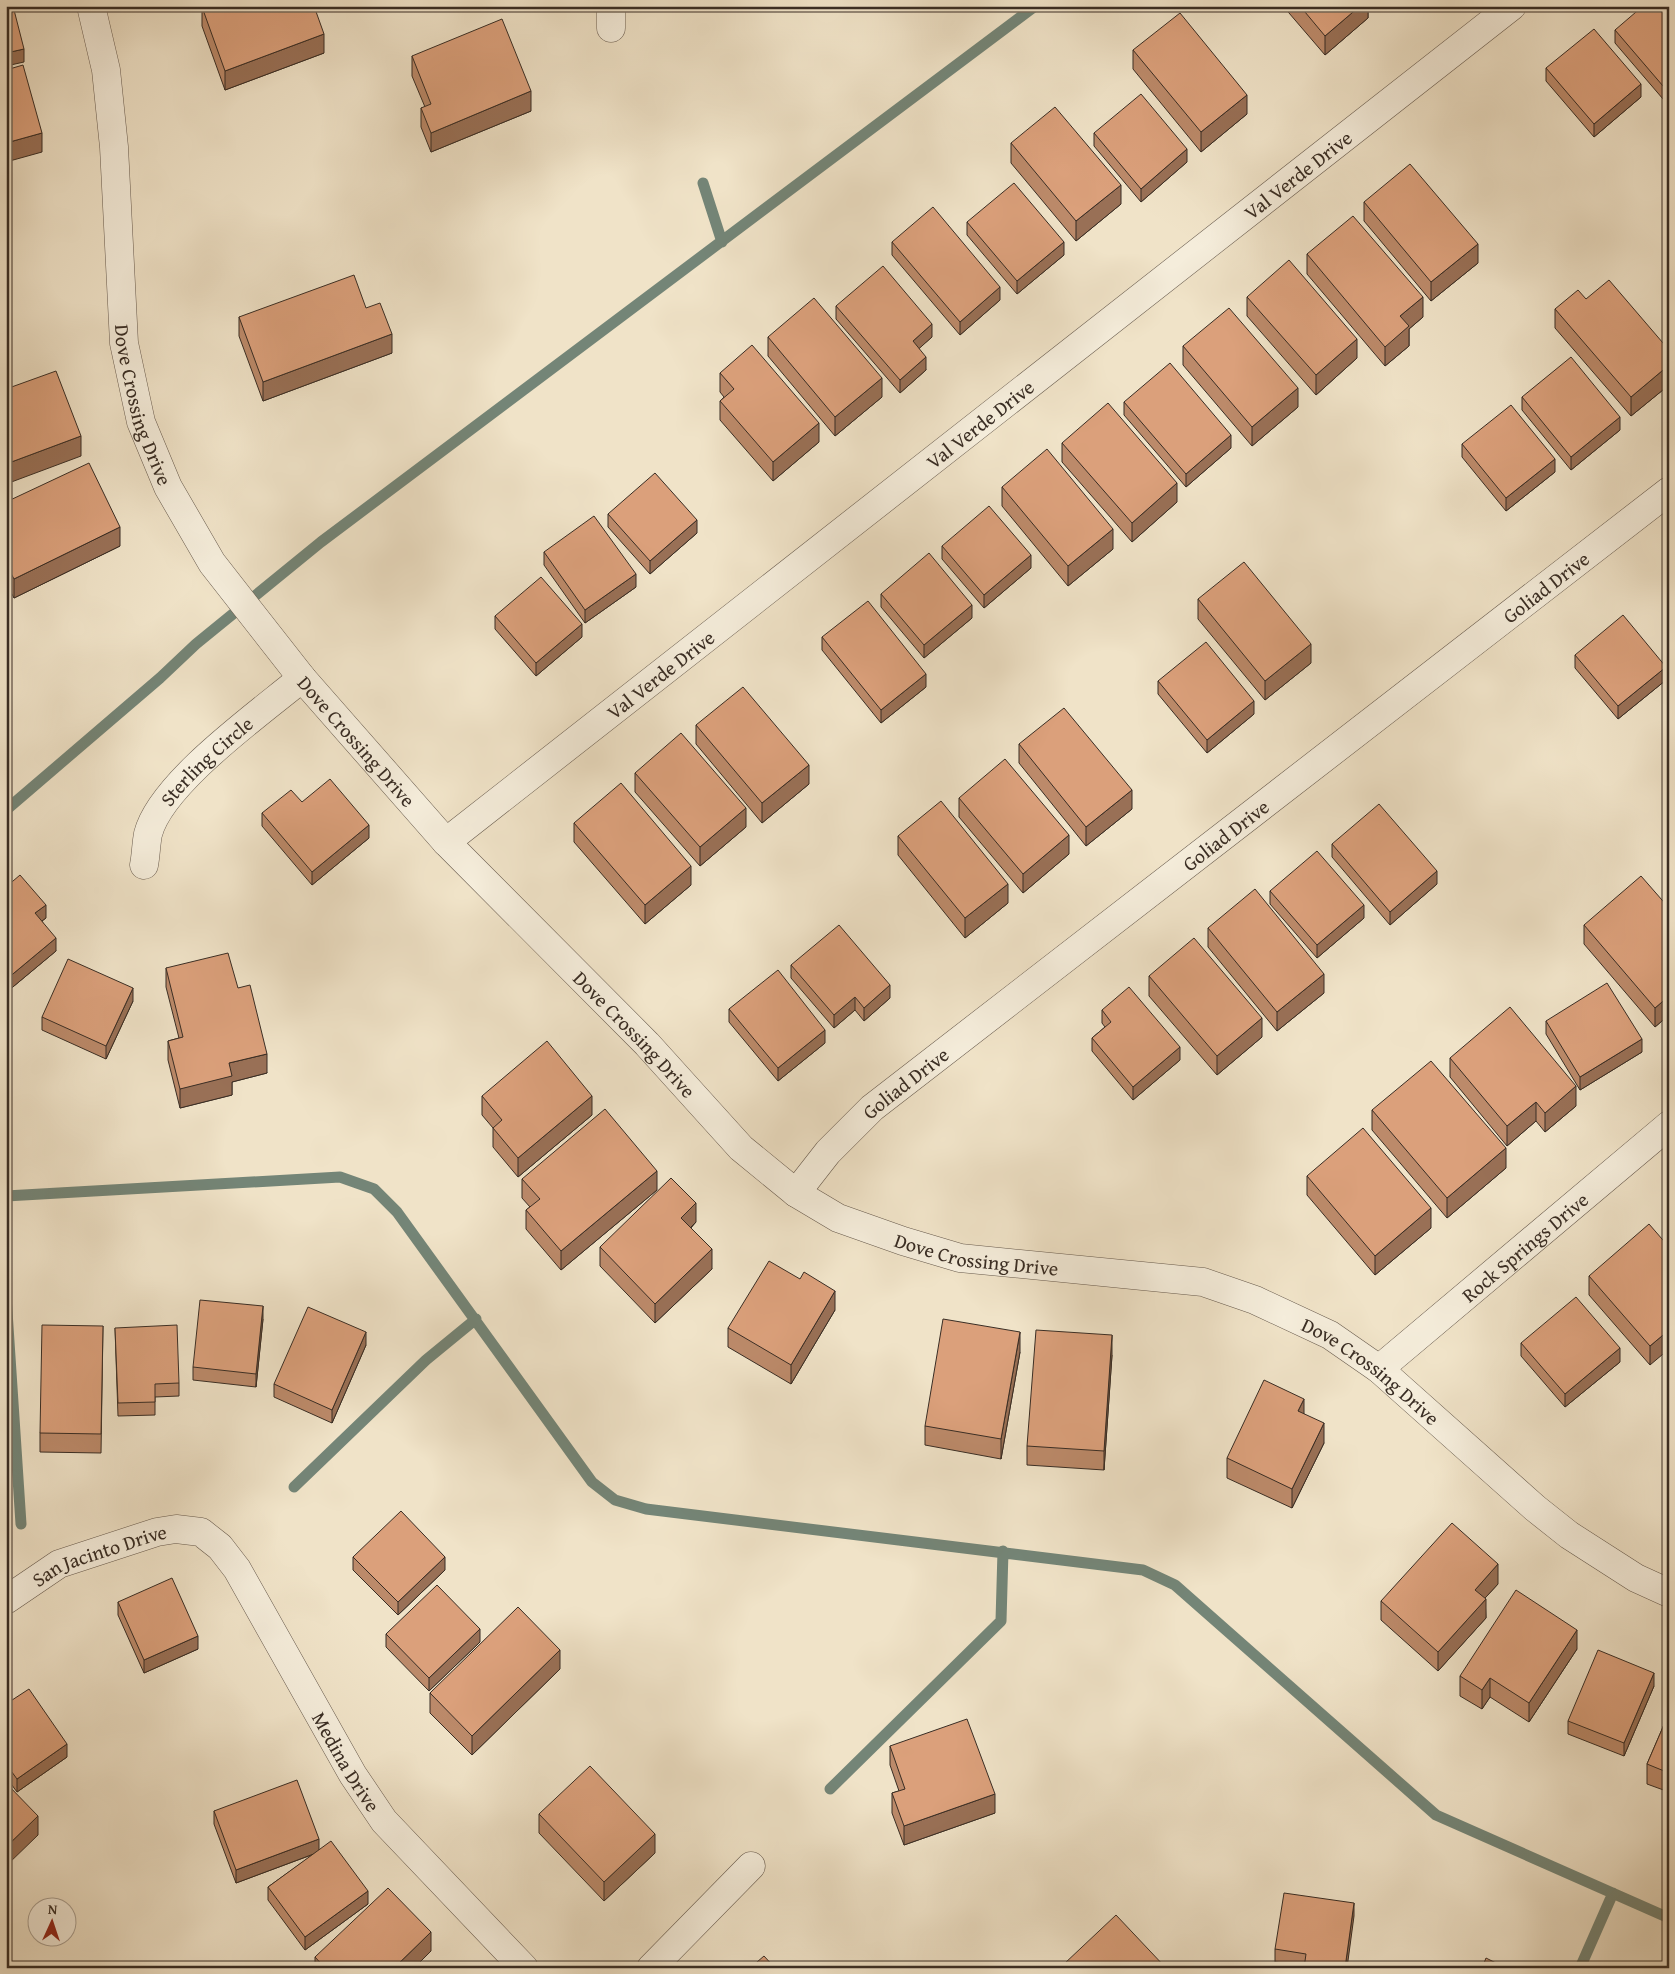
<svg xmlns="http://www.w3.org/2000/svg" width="1675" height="1974" font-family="'Gentium Book Plus',serif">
<rect width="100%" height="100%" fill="#f0e3c8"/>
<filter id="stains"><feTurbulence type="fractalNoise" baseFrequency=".004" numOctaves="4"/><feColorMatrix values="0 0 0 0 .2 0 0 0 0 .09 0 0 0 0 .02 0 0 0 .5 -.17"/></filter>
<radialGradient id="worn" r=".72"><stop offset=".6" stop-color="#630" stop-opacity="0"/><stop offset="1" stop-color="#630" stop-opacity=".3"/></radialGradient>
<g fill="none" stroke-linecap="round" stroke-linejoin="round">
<path stroke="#748577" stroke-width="11" d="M703,183L722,242
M6,810L160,678L196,644L321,542L1035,6
M6,1196L340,1177L374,1189L397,1212L592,1482L615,1500L646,1509L1143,1570L1175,1585L1436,1815L1669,1918
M6,1296L21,1524
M294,1487L426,1360L476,1319
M830,1789L1001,1621L1003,1551
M1580,1968L1613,1893"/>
<defs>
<g id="minor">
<path id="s1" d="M91,6L106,70L114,147L124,343L141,422L168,487L212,563L302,678L446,842L647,1044L741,1148L796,1193L838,1218L903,1241L960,1258L1203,1282L1255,1300L1330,1335L1379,1369L1535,1508L1569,1535L1636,1578L1669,1593"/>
<path d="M611,6V28"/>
<path id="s2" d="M446,842L1512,6"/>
<path id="s3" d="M144,865C146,855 146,844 148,834C161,783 260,713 302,678"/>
<path id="s4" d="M796,1193L828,1152L872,1108L1669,491"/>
<path id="s5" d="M1379,1369L1669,1125"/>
<path id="s6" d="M6,1600L59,1564L157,1532L176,1529L201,1532L220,1547L237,1569L353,1775L384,1821L524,1968"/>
<path d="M651,1968L751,1866"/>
</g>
</defs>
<use href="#minor" stroke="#675a4d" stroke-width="29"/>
<use href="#minor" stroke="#f5eddb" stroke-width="28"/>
</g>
<path fill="#bc8a6a" stroke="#392d24" d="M1283,6H1368V18L1325,55Z
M1669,6V106L1615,43V30Z
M202,7L324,53L225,90L202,26Z
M1133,50L1247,114L1201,152L1133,69Z
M412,56L531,111L431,152L421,127V108L425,107L412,76Z
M1546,68L1641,97L1594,137L1546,81Z
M1094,133L1187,162L1141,202L1094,146Z
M1011,143L1121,204L1076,241L1011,163Z
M1364,202L1478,263L1431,301L1364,221Z
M967,222L1064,255L1017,294L967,235Z
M892,242L1000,300L960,335L892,255Z
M1307,254L1423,317L1409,329V346L1385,366L1307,274Z
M1247,297L1357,358L1316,395L1247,316Z
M1586,299L1669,350V385L1631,416L1555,328V309Z
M836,306L932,337L919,348L926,370L900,393L836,319Z
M239,317L392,353L263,401L239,336Z
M768,337L882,397L835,436L768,356Z
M1183,346L1298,407L1252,446L1183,365Z
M720,373L819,442L773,481L720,420V401L724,397L720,392Z
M1522,397L1620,430L1571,470L1522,410Z
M1124,402L1231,448L1186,487L1124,415Z
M1062,443L1177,502L1132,542L1062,462Z
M1462,444L1555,472L1506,511L1462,457Z
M1002,487L1113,549L1068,586L1002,506Z
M6,502L120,546L14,598L6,583Z
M608,514L697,533L650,574L608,527Z
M942,546L1031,568L984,608L942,559Z
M544,552L636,587L585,623L544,565Z
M881,594L972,618L924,658L881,607Z
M1198,599L1311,663L1265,700L1198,619Z
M495,616L582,637L536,676L495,629Z
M822,637L926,687L881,723L822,650Z
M1575,655L1666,680L1618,719L1575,668Z
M1158,681L1254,714L1207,753L1158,694Z
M696,725L809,784L762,823L696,744Z
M1019,744L1132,809L1086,846L1019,763Z
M635,773L746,827L700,866L635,792Z
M959,798L1069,854L1023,893L959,817Z
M302,802L369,838L312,885L262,826V813Z
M574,823L691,885L645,924L574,842Z
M898,836L1008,903L965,938L898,855Z
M1332,844L1437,884L1390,925L1332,857Z
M6,887L46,918L42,921L56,951L8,991L6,989Z
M1270,891L1364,918L1317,958L1270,904Z
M1669,908V1015L1655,1027L1584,944V925Z
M1208,928L1324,993L1277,1031L1208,947Z
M791,965L890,998L864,1021L855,1010L834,1028L791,978Z
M166,968L238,988L267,1073L232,1082V1095L180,1108L168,1060V1041L179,1038L166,987Z
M1149,976L1262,1037L1217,1075L1149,996Z
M133,1001L106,1059L42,1030V1017Z
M729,1009L825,1043L778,1081L729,1022Z
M1102,1010L1180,1060L1133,1100L1092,1051V1038L1105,1027L1102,1023Z
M1546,1021L1642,1052L1580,1090L1546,1034Z
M1450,1058L1576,1106L1545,1132L1536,1121L1507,1146L1450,1077Z
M482,1096L592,1115L518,1177L493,1147V1128L482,1115Z
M1372,1110L1506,1168L1447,1218L1372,1130Z
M1307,1176L1431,1228L1375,1275L1307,1195Z
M522,1179L657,1190L561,1270L526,1229V1210L530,1207L522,1198Z
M1669,1210V1233L1667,1231V1212Z
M696,1222L691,1228L712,1269L655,1323L600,1266V1247Z
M1669,1247L1650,1365L1589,1295V1276Z
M835,1310L791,1384L728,1347V1328Z
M263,1319L256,1387L193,1380V1367Z
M103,1326L101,1453L40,1452V1433Z
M115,1328L179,1383V1396L155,1397V1415L118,1416Z
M1521,1343L1620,1362L1565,1407L1521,1356Z
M366,1345L332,1423L274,1397V1384Z
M1020,1352L1001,1459L925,1445V1426Z
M1112,1355L1104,1470L1027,1465V1446Z
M1304,1414L1324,1443L1292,1508L1227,1478V1458Z
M353,1557L445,1570L398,1615L353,1570Z
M1498,1584L1485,1598L1486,1618L1438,1671L1381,1620V1601Z
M118,1602L198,1649L144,1673L118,1615Z
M386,1634L480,1642L429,1691L386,1647Z
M1577,1649L1529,1722L1490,1697L1482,1709L1460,1696V1676Z
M560,1669L472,1755L430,1713V1693Z
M1654,1686L1624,1756L1568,1734V1721Z
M6,1704L67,1757L17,1792L6,1777Z
M1669,1713V1792L1647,1784V1764Z
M890,1746L995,1813L904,1845L892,1813V1793L899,1791L890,1765Z
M214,1811L319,1850L368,1904L305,1950L268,1900V1887L314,1854L236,1883L214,1824Z
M539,1814L655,1853L604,1901L539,1833Z
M1354,1916L1304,1966L1275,1962V1949Z
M431,1951L414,1968H315V1957Z"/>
<path fill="#997056" stroke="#392d24" d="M1360,6H1368V18L1325,55V36Z
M324,34V53L225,90V71Z
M24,49V62L6,66V53Z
M1641,84V97L1594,137V124Z
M531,91V111L431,152V133Z
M1247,95V114L1201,152V132Z
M42,133V152L6,162V143Z
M1187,149V162L1141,202V189Z
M1121,185V204L1076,241V221Z
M1064,242V255L1017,294V281Z
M1478,244V263L1431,301V282Z
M1000,287V300L960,335V322Z
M1423,297V317L1409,329V346L1385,366V347L1400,316Z
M932,324V337L913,354V341Z
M392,334V353L263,401V382Z
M1357,339V358L1316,395V375Z
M926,357V370L900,393V380Z
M1669,365V385L1631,416V397Z
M882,378V397L835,436V417Z
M1298,388V407L1252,446V427Z
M1620,417V430L1571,470V457Z
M819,423V442L773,481V462Z
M1231,435V448L1186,487V474Z
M81,436V456L6,484V464Z
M1555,459V472L1506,511V498Z
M1177,483V502L1132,542V523Z
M697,520V533L650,574V561Z
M120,527V546L14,598V579Z
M1113,529V549L1068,586V566Z
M1031,555V568L984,608V595Z
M636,574V587L585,623V610Z
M972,605V618L924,658V645Z
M582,624V637L536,676V663Z
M1311,644V663L1265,700V681Z
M1666,667V680L1618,719V706Z
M926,674V687L881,723V710Z
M1254,701V714L1207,753V740Z
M809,765V784L762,823V803Z
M1132,790V809L1086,846V827Z
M746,808V827L700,866V847Z
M369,825V838L312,885V872Z
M1069,835V854L1023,893V874Z
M691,866V885L645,924V905Z
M1437,871V884L1390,925V912Z
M1008,884V903L965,938V918Z
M46,905V918L35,926V913Z
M1364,905V918L1317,958V945Z
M56,938V951L8,991V978Z
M1324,974V993L1277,1031V1012Z
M890,985V998L864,1021V1008Z
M133,988V1001L106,1059V1046Z
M1669,996V1015L1655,1027V1008Z
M855,997V1010L834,1028V1015Z
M1262,1018V1037L1217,1075V1056Z
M825,1030V1043L778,1081V1068Z
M1642,1039V1052L1580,1090V1077Z
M1180,1047V1060L1133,1100V1087Z
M267,1054V1073L232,1082V1095L180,1108V1089L229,1063Z
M1576,1086V1106L1545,1132V1113Z
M592,1096V1115L518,1177V1158Z
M1536,1102V1121L1507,1146V1126Z
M1506,1148V1168L1447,1218V1198Z
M657,1171V1190L561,1270V1251Z
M696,1203V1222L681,1237V1218Z
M1431,1208V1228L1375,1275V1256Z
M712,1249V1269L655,1323V1304Z
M835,1291V1310L791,1384V1365Z
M263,1306V1319L256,1387V1374Z
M1669,1330V1349L1650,1365V1346Z
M366,1332V1345L332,1423V1410Z
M1020,1332V1352L1001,1459V1439Z
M1112,1335V1355L1104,1470V1451Z
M1620,1348V1362L1565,1407V1394Z
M1304,1399V1418L1298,1411Z
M1324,1423V1443L1292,1508V1489Z
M445,1557V1570L398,1615V1602Z
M1498,1564V1584L1475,1609V1590Z
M1486,1599V1618L1438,1671V1652Z
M480,1629V1642L429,1691V1678Z
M1577,1630V1649L1529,1722V1703Z
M198,1636V1649L144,1673V1660Z
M560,1650V1669L472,1755V1736Z
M1654,1673V1686L1624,1756V1743Z
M1490,1678V1697L1482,1709V1690Z
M67,1744V1757L17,1792V1779Z
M995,1794V1813L904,1845V1826Z
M38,1816V1835L6,1866V1847Z
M655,1834V1853L604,1901V1882Z
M319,1839V1852L236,1883V1870Z
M368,1891V1904L305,1950V1937Z
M1354,1903V1916L1347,1968H1345Z
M431,1932V1951L414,1968H394Z"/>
<path fill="#dba07b" stroke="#392d24" d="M6,6H13L24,49L6,53Z
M205,6H314L324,34L225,71L202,7Z
M1300,6H1360L1325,36Z
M1643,6H1669V93L1615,30Z
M1180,13L1247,95L1201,132L1133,50Z
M502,19L531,91L431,133L421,108L431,104L412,56Z
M1594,29L1641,84L1594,124L1546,68Z
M23,65L42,133L6,143V70Z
M1141,94L1187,149L1141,189L1094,133Z
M1055,107L1121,185L1076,221L1011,143Z
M1410,164L1478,244L1431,282L1364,202Z
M1014,183L1064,242L1017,281L967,222Z
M933,207L1000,287L960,322L892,242Z
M1353,216L1423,297L1400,316L1409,326L1385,347L1307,254Z
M1289,260L1357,339L1316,375L1247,297Z
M883,266L932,324L913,341L926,357L900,380L836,306Z
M354,275L366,308L380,303L392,334L263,382L239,317Z
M1609,280L1669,350V365L1631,397L1555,309L1578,290L1586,299Z
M814,298L882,378L835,417L768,337Z
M1229,308L1298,388L1252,427L1183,346Z
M752,345L819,423L773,462L720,401L734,389L720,373Z
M1571,357L1620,417L1571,457L1522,397Z
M1170,363L1231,435L1186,474L1124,402Z
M56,371L81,436L6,464V389Z
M1108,403L1177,483L1132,523L1062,443Z
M1511,405L1555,459L1506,498L1462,444Z
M1047,449L1113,529L1068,566L1002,487Z
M89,463L120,527L14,579L6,564V502Z
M655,473L697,520L650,561L608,514Z
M989,506L1031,555L984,595L942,546Z
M594,516L636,574L585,610L544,552Z
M929,553L972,605L924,645L881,594Z
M1244,562L1311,644L1265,681L1198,599Z
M541,577L582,624L536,663L495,616Z
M868,601L926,674L881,710L822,637Z
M1623,615L1666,667L1618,706L1575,655Z
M1206,642L1254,701L1207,740L1158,681Z
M743,687L809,765L762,803L696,725Z
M1064,708L1132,790L1086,827L1019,744Z
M681,733L746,808L700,847L635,773Z
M1005,759L1069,835L1023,874L959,798Z
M330,779L369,825L312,872L262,813L291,790L302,802Z
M621,783L691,866L645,905L574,823Z
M941,801L1008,884L965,918L898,836Z
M1379,804L1437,871L1390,912L1332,844Z
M1317,851L1364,905L1317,945L1270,891Z
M20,875L46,905L35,913L56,938L8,978L6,976V887Z
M1641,876L1669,908V996L1655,1008L1584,925Z
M1255,889L1324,974L1277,1012L1208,928Z
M839,925L890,985L864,1008L855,997L834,1015L791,965Z
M1194,938L1262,1018L1217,1056L1149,976Z
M228,953L238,988L250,985L267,1054L229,1063L232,1076L180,1089L168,1041L183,1037L166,968Z
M68,959L133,988L106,1046L42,1017Z
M778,970L825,1030L778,1068L729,1009Z
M1607,983L1642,1039L1580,1077L1546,1021Z
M1129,987L1180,1047L1133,1087L1092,1038L1111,1022L1102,1010Z
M1510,1007L1576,1086L1545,1113L1536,1102L1507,1126L1450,1058Z
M547,1041L592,1096L518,1158L493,1128L502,1120L482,1096Z
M1431,1061L1506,1148L1447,1198L1372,1110Z
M605,1109L657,1171L561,1251L526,1210L540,1199L522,1179Z
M1363,1128L1431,1208L1375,1256L1307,1176Z
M671,1178L696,1203L681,1218L712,1249L655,1304L600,1247Z
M1649,1224L1669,1247V1330L1650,1346L1589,1276Z
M769,1261L800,1279L804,1272L835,1291L791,1365L728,1328Z
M1576,1297L1620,1348L1565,1394L1521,1343Z
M200,1300L263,1306L256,1374L193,1367Z
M308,1307L366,1332L332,1410L274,1384Z
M943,1319L1020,1332L1001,1439L925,1426Z
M42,1325L103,1326L101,1434L40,1433Z
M177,1325L179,1383L155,1384V1402L118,1403L115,1328Z
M1036,1330L1112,1335L1104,1451L1027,1446Z
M1264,1380L1304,1399L1298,1411L1324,1423L1292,1489L1227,1458Z
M401,1511L445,1557L398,1602L353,1557Z
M1452,1523L1498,1564L1475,1590L1486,1599L1438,1652L1381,1601Z
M172,1578L198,1636L144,1660L118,1602Z
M437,1585L480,1629L429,1678L386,1634Z
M1516,1590L1577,1630L1529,1703L1490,1678L1482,1690L1460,1676Z
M518,1607L560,1650L472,1736L430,1693Z
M1598,1650L1654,1673L1624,1743L1568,1721Z
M29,1689L67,1744L17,1779L6,1764V1704Z
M1669,1713V1773L1647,1764Z
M967,1719L995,1794L904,1826L892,1793L905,1789L890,1746Z
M590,1766L655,1834L604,1882L539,1814Z
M297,1780L319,1839L236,1870L214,1811Z
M6,1783L38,1816L6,1847Z
M331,1841L368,1891L305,1937L268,1887Z
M388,1888L431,1932L394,1968H325L315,1957Z
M1284,1893L1354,1903L1345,1968H1304L1306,1954L1275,1949Z
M1116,1915L1166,1968H1067L1064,1964Z
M764,1956L775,1968H750Z
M1486,1958L1506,1968H1482Z"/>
<g text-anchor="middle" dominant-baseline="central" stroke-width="4" stroke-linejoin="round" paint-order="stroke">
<g font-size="20" fill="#392d24" stroke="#f5eddb">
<text stroke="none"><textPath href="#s2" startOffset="1082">Val Verde Drive</textPath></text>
<text stroke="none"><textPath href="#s1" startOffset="404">Dove Crossing Drive</textPath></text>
<text stroke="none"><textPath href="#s2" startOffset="678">Val Verde Drive</textPath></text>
<text stroke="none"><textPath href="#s4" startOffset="966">Goliad Drive</textPath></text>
<text stroke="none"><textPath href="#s2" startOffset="272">Val Verde Drive</textPath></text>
<text stroke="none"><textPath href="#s1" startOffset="808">Dove Crossing Drive</textPath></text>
<text stroke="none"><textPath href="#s3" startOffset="126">Sterling Circle</textPath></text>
<text stroke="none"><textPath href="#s4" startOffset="561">Goliad Drive</textPath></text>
<text stroke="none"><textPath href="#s1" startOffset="1212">Dove Crossing Drive</textPath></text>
<text stroke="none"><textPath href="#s4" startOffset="156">Goliad Drive</textPath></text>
<text stroke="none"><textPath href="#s5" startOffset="190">Rock Springs Drive</textPath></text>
<text stroke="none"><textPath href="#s1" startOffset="1632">Dove Crossing Drive</textPath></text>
<text stroke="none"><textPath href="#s1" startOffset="2052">Dove Crossing Drive</textPath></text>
<text stroke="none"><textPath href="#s6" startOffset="105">San Jacinto Drive</textPath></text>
<text stroke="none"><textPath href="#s6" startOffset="485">Medina Drive</textPath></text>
</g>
</g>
<rect width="1675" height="1974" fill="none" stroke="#f0e3c8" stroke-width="25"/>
<rect x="8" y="8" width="1660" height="1959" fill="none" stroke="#392d24" stroke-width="2.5"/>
<rect x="12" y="12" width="1650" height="1949" fill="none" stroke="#392d24"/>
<g transform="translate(52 1922) rotate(3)"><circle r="24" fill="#f5eddb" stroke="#aaa092"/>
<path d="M0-4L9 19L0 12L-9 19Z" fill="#8f2418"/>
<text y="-8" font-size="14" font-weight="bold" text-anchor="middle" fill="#392d24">N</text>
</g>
<rect width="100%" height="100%" filter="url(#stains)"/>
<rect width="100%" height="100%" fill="url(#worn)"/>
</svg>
